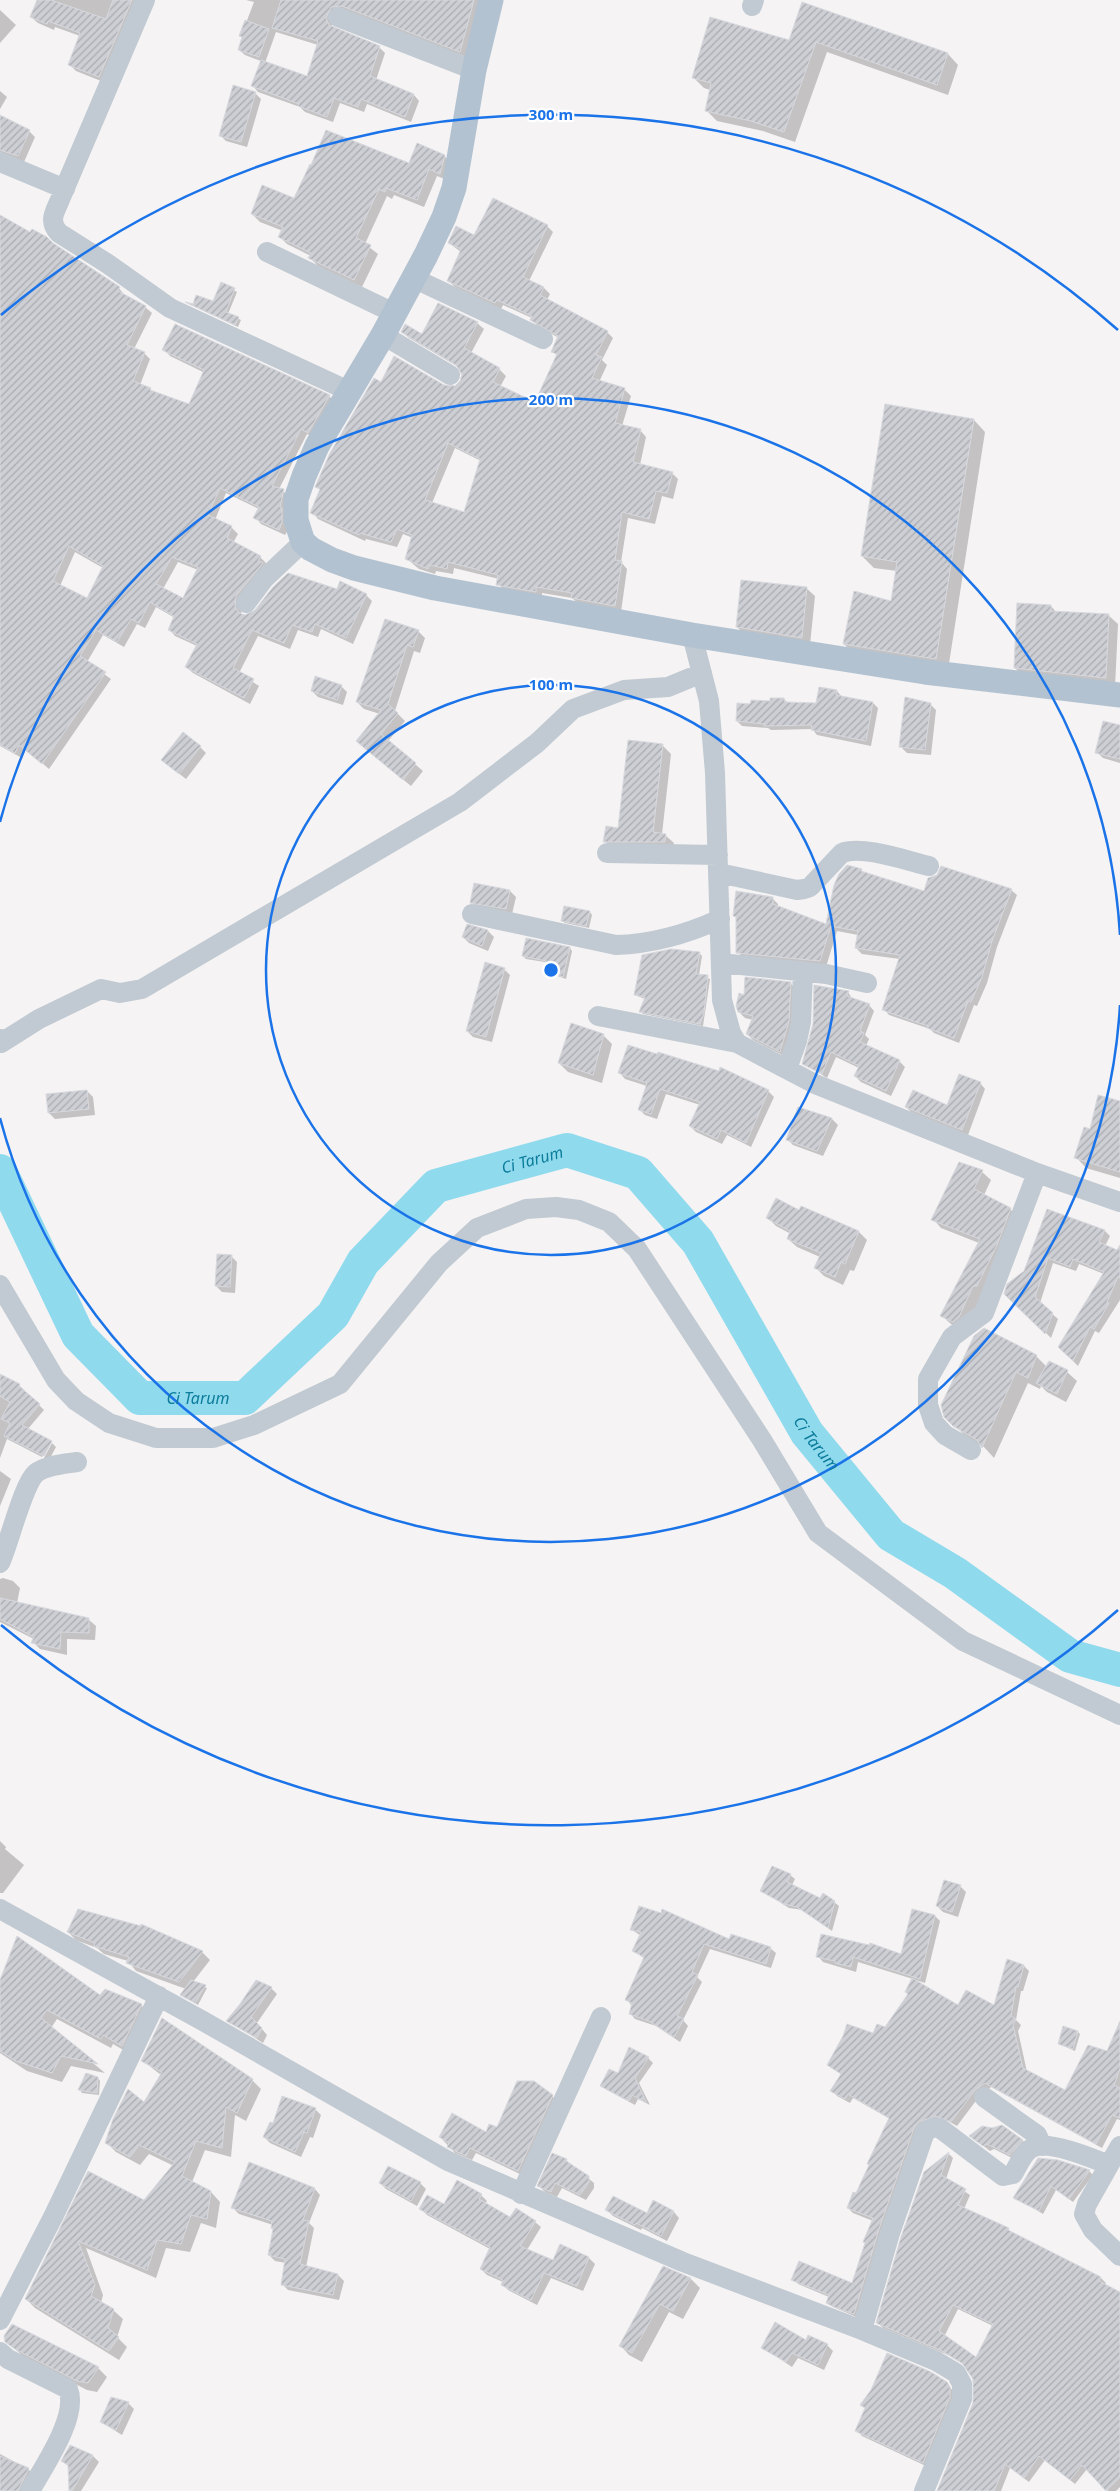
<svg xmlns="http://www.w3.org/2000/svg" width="1120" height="2491" font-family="'Noto Sans',sans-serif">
<defs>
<pattern id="building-hatch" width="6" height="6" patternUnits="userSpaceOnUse" patternTransform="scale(1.25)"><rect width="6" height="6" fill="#cdcfd5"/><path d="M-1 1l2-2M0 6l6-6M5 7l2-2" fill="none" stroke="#a8abb0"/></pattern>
</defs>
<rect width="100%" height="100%" fill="#f5f3f3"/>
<path fill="#0003" fill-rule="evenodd" d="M39,0H143L106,83L76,71L69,64L80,36L55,27L54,30L38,23L31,17Z
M246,0H481L466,57L333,18L332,26L379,47L385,53L376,80L414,95L419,101L411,122L367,104L364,112L340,103L333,122L305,112L300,107L258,92L253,86L261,61L245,55L239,50L243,38L241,36L254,2ZM276,32L318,45L308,78L265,63Z
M803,4L948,54L958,65L948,95L827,52L795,142L763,131L717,121L706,110L710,90L704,88L693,77L790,42Z
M0,10L16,25L0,43Z
M0,91L7,97L0,109Z
M255,93L261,99L247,147L226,141L220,135Z
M0,118L29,131L35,137L24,162L0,152Z
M444,156L452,163L447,180L437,176L424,207L394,195L392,199L387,196L365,244L378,254L362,287L318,266L310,258L311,256L287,244L280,237L283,231L260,222L252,214Z
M0,217L53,245L119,288L125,296L145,307L152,313L134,349L144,353L150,359L140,385L154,393L190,405L205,373L170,356L164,349L176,325L330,397L336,403L315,438L307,434L279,489L290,496L288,530L285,535L261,524L255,517L259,509L226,493L215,520L232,528L238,534L233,543L260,557L266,563L242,603L241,614L245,616L337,590L366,595L372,601L353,644L321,629L318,637L298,630L290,649L258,636L239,673L259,686L250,704L193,673L186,667L197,646L175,636L169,629L175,618L156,607L145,628L137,624L124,647L103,635L87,662L111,679L49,769L26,749L22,758L0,746ZM75,552L103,568L87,600L60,586ZM178,562L198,570L184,600L163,589Z
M547,226L553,232L529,281L544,288L550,294L547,300L607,332L613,338L602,360L607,365L599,382L625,390L631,396L622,426L640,430L646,437L640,465L672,473L678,479L673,499L662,496L655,524L628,518L621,562L627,569L621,612L579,604L572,598L542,593V597L504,590L498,584L499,579L454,568L453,574L436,571L435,574L419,569L406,558L413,538L403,534L397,547L366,539L365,541L318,519L312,512L320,490L317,486L381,383L456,387L461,382L463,375L460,368L409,338L403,332L423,335L477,323L484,329L471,353L499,369L506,376L500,387L535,403L558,356L553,352L559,338L537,326L532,318L503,305L501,309L455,287L449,281L461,252L449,243ZM455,448L481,461L465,513L432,503Z
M221,284L237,292L228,314L241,320L238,327L189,304L214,303Z
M974,420L985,432L948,670L856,656L844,644L892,603L897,571L874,568L862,556Z
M806,588L815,596L810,645L745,635L737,627Z
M1051,606L1057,613L1108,615L1118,624L1115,687L1024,677L1015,668Z
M418,631L425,638L420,653L414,651L395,711L405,721L388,741L423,771L411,786L364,748L380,714L364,709L357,702Z
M341,686L347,692L343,705L318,697L312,691Z
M837,691L842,697L873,703L878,708L871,746L817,735L812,729L771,730L768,728L742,726L737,721L752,705L784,699L788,703L817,704Z
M930,704L936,710L931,755L907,753L901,747Z
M1120,726V763L1103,758L1097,752Z
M662,745L671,754L662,834L665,835L674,843L673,850L613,849L605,841L619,829Z
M200,747L206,753L186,779L169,766Z
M861,870L865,874L924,892L1011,890L1017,895L997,947L987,983L977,1006L974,1005L959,1043L934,1033L930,1029L889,1015L884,1009L900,959L862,954L856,948L858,935L837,931L826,967L743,958L738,952V919L734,916L772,898L778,904V907L827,926Z
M510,891L516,897L512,914L478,908L472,902Z
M565,907L590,912L592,915L589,928L565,923L562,921Z
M467,926L488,931L494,937L488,951L469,943L463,937Z
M527,939L570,948L572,951L566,979L552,974L551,963L526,959L523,956Z
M699,953L702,956L699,975L710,979L703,1026L643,1014L641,1012L645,999L635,995Z
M504,969L510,975L492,1042L473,1037L467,1031Z
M790,983L796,989L786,1057L753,1040L747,1034L753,1020L745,1018L739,1012L745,996Z
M848,992L853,1000L869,1005L874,1011L865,1035L869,1039L866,1046L900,1062L905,1067L891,1096L861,1082L855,1076L859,1068L836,1057L827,1078L803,1063Z
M603,1035L612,1044L602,1083L568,1072L559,1063Z
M620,1073L768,1091L774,1097L751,1147L727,1135L722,1144L696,1132L690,1126L700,1105L666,1094L657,1119L645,1115L639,1109L647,1086L625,1079Z
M980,1083L985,1089L968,1135L911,1112L906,1107H948Z
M87,1091L93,1097L95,1115L55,1119L49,1113Z
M1120,1102V1178L1086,1168L1076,1157L1091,1130Z
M799,1108L832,1119L838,1125L823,1156L793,1145L787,1139Z
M960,1163L982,1172L991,1180L984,1195L1010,1209L1019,1218L967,1326L962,1330L951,1324L942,1316L979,1243L941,1228L933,1219Z
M802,1207L859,1232L867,1240L854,1271L850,1270L843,1285L824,1276L816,1268L820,1257L797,1247L788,1239L791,1234L776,1226L768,1218L800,1212Z
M1048,1211L1105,1231L1110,1236L1105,1246L1120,1253V1300L1099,1333L1095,1331L1078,1366L1059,1347L1104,1274L1079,1264L1076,1271L1053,1263L1040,1303L1058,1319L1051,1338L1006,1293L1025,1272Z
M231,1256L237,1262L235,1293L222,1292L216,1286Z
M1036,1356L1047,1367L1050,1363L1067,1372L1077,1381L1066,1402L1047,1392L1041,1386L1040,1389L1028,1383L994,1458L984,1447L966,1437L946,1416Z
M0,1376L19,1385L44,1410L27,1430L50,1442L42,1457L7,1439L0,1458Z
M52,1443L56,1447L49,1460L44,1458Z
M0,1471L11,1479L0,1506Z
M3,1578L13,1581L20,1588L17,1603L88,1619L96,1626L95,1640L67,1639V1655L40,1649L33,1642L34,1639L0,1622V1579Z
M0,1841L6,1847L5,1849L24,1865L3,1893H0Z
M790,1875L795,1879L792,1885L820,1900L834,1902L839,1906L832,1931L803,1910L789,1908L762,1891Z
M960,1886L966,1892L958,1917L943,1912L937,1906Z
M935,1916L940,1921L925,1983L916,1980L959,2007L995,2006L1024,1966L1029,1971L1023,1991H1021L1016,2020L1021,2025L1018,2031L1027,2072L1065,2092L1108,2052H1120V2120L1117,2119L1102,2148L991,2087L978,2098L957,2126L948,2121H937L859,2318L833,2307L828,2302L829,2297L798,2284L793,2279L853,2284L873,2221L853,2213L848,2208L856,2195L890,2119L853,2098L850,2103L837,2096L832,2090L842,2075L828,2065L886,2029L909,1994L913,1979L858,1962L856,1972L823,1962L818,1956L902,1955Z
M142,1926L202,1952L210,1960L193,1982L207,1988L198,2005L184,1997L186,1989L136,1971L128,1961L104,1954L97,1948L76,1940L68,1932Z
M631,1929L730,1940L770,1948L776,1953L771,1968L710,1949L697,1977L702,1982L683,2020L688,2026L680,2042L656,2026L635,2019L630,2013L632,2006L627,2000L645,1959L634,1951L641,1936Z
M0,1983L100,1996L141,2005L151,2015L132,2055L113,2044L111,2048L57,2019L51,2028L105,2073L71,2066L62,2082L27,2071L0,2053Z
M271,1988L277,1994L257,2023L267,2035L263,2043L228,2021Z
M1078,2032L1080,2034L1075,2051L1059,2044Z
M648,2058L653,2063L639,2083L650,2105L638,2099L635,2105L607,2090L602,2085Z
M143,2061L252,2080L261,2089L246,2121L235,2115L231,2157L205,2150L192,2182L211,2192L220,2202L216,2228L201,2223L190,2252L166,2248L156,2278L86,2248L103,2295L101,2303L113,2310L123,2319L117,2337L127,2347L119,2360L35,2308L26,2299L89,2173L144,2201L174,2166L149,2154L140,2165L116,2152L107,2143L144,2104L161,2075Z
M98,2078L100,2081L99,2095L82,2093L80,2090Z
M552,2096L558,2102L524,2176L476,2153L472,2160L455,2153L440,2137L487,2133Z
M315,2109L321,2115L313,2138L310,2137L301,2157L270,2143L264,2137Z
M1022,2140L1028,2146L1016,2160L994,2149L990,2151L977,2141Z
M949,2154L953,2158L946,2179L970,2195L964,2209L1008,2229L1014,2234L1101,2278L1106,2283L1105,2285L1120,2293V2487L1116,2491H1108L1087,2469L1075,2484L1045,2460L1029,2482L1010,2468L1001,2491H937L974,2404V2378L966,2366L948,2355L883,2328L878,2323L925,2173ZM958,2309L993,2326L977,2359L945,2335Z
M566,2160L594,2183V2188L586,2200L562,2188L557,2197L545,2192L539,2186Z
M1058,2161L1089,2171L1093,2175L1073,2202L1056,2190L1043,2214L1015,2197Z
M250,2164L315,2189L320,2195L309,2223L314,2228L306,2267L338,2275L344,2281L339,2300L288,2290L282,2284L286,2263L275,2261L269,2255L274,2230L273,2225L239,2214L233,2208Z
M380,2183H420L426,2189L417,2206L386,2189Z
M481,2195L487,2201L485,2204L511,2218L535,2222L541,2227L527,2250L554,2262L589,2258L595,2264L583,2291L551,2278L537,2305L508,2290L502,2284L503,2282L487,2275L481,2269L490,2249L427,2215L421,2209L444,2206Z
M654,2202L674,2212L679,2218L667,2241L642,2228L641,2230L613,2216L607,2210L647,2214Z
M663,2268L691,2279L700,2288L683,2319L669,2312L642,2362L629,2355L620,2345Z
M6,2341L98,2368L107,2377L97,2392L87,2390L25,2358Z
M807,2342L827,2345L833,2351L824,2370L798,2358L792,2367L762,2347Z
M946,2383L955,2393L928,2467L862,2436L857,2430L866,2409L862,2405Z
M128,2403L134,2409L122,2435L101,2422Z
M70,2446L93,2456L99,2462L81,2491H70L69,2467L63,2461Z
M0,2454L28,2469L34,2475L26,2491H0Z"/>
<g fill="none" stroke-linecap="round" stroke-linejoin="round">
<path stroke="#90daee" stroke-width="34" id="s1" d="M0,1171L78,1335L140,1398H245L333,1315L363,1262L436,1186L567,1150L638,1173L698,1242L807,1433L891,1535L955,1573L1070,1656L1120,1670"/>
</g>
<path fill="url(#building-hatch)" stroke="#d7d9de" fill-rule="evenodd" d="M37,0H51L106,19L113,0H132L99,77L68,65L80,33L48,21L47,24L30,17Z
M281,0H474L460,52L342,6L331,7L326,18L329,25L380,46L370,76L414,94L405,117L361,99L358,107L334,98L327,117L298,106L299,104L251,86L261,60L307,76L318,41L272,28Z
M802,2L948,53L937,85L816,42L784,132L751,121L705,111L711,83L692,78L710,17L789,40Z
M245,20L269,29L259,57L238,50L242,37L239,36Z
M233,85L256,92L241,142L219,136Z
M0,115L30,130L18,156L0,150Z
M326,130L409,163L417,143L445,155L440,174L429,169L417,200L386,188L385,192L379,189L356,238L371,245L354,280L308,258L311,253L278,237L283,227L251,214L262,185L294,198L310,164L311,165Z
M493,198L548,225L523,277L544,287L540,295L608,331L596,355L602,357L592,378L625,388L615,423L641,429L633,462L673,472L667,493L656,491L649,519L622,512L615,560L622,561L615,606L571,598L572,593L536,587V592L496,585L498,575L448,562L447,569L430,565L428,569L405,559L412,535L397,529L391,542L360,533L359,535L310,513L320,489L315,487L330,453L374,378L381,382L394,356L444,385L455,386L460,381L462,375L456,365L401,332L405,324L422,334L438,303L478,322L464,348L500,368L493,382L535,402L557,354L551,352L558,336L530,320L532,316L497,300L495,303L447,281L461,249L448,243L456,226L474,235ZM448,443L480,459L464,512L425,500Z
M0,215L30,232L32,229L47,237L53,243L120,287L118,291L146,306L127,345L145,352L133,381L151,388L150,390L189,404L204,370L162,350L175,324L330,395L308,433L301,429L272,486L284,489L280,507L282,508V523L279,530L253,518L259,507L220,488L208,515L232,526L227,538L261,556L258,561L263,563L236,596L235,607L239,613L245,615L255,610L273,587L288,573L337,589L340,581L367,594L346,638L315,624L312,632L292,625L284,643L252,630L233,668L254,679L244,698L185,667L197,644L168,630L174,616L150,602L139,623L131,619L117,642L96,630L80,656L106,672L42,764L19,745L15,753L0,745ZM69,546L103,566L87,598L53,581ZM172,557L198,567L183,598L156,584Z
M221,282L235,288L226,312L239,317L235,325L185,302L193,304L196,295L213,301Z
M885,404L974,419L936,659L843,644L854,591L891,601L897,562L861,556Z
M741,580L807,587L802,638L736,627Z
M1017,603L1051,605V611L1109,614L1106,678L1014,668Z
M385,619L419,630L413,647L407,645L388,704L398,713L381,734L416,763L403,780L356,741L381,710L356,702Z
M315,676L342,685L337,700L311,691Z
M819,687L837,690L836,695L873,702L866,741L811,730L812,725L764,726V724L736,721L737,703L750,704L751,700L770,701V698H784L785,702L816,703Z
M905,697L931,703L925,750L899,747Z
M1103,721L1120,725V759L1095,753Z
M183,732L201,746L179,774L161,760Z
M628,740L663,744L653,832L666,834L665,842H603L606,826L618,828Z
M847,865L862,869L861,871L924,891L928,878L937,875L941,866L1012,889L992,941L982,977L971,1002L968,1001L954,1038L927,1028L928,1026L882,1010L900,955L855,948L858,931L831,926L820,961L736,953V917L733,916L736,891L773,897V904L826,924L834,885L839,874Z
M474,883L510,890L506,909L470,903Z
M564,906L590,911L586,926L561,921Z
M467,924L488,930L482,946L462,937Z
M526,938L570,947L563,977L551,974L552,969L549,968L551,962L522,956Z
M671,949L700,952L696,974L708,975L704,1013L700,1024L639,1012L645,997L634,995L642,955Z
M485,962L505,968L486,1037L466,1031Z
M745,977L791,982L789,1021L780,1052L746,1034L753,1016L738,1012L736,1006L739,993L744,995Z
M814,985L849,991L847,996L870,1004L860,1031L864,1033L860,1042L900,1060L886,1091L854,1076L859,1066L831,1052L822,1074L802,1064L813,1024Z
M571,1023L604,1034L593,1075L558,1063Z
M628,1045L657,1054L658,1052L719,1071L720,1067L769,1090L746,1143L721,1130L717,1139L689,1126L700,1102L660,1089L651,1114L638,1110L647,1083L618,1073Z
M959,1074L981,1082L962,1130L905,1107L913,1090L947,1105Z
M87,1090L89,1109L48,1113L46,1094Z
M1098,1095L1120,1101V1172L1074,1158L1084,1127L1090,1129Z
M798,1107L832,1118L817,1151L786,1140Z
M959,1162L983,1170L974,1189L1011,1208L997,1245L977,1286H973L959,1317L953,1322L940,1316L980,1239L931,1220Z
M776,1198L799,1210L801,1206L859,1231L845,1264L841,1262L835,1277L814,1268L821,1253L787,1239L790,1231L766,1218Z
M1047,1209L1105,1230L1099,1242L1117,1250L1120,1245V1278L1118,1277L1107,1302L1109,1303L1094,1329L1090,1327L1073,1361L1058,1347L1104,1272L1073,1259L1070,1267L1048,1258L1035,1297L1053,1313L1045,1334L1004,1294L1007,1284L1024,1271Z
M217,1254L232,1255L230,1287L215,1286Z
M984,1328L1037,1355L1028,1378L1016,1372L982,1448L977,1440L953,1426L944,1417L941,1405L974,1336Z
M1049,1361L1068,1370L1057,1394L1036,1383Z
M0,1374L20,1384L19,1386L40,1404L22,1425L52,1441L44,1456L4,1436L10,1423L1,1419L10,1402L0,1396Z
M0,1598L89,1618V1633L61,1632L60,1649L31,1643L34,1637L0,1619Z
M772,1866L791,1874L787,1882L820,1898L823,1893L835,1901L828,1928L797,1907L784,1904L760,1891Z
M944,1880L961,1885L952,1912L936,1906Z
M639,1906L661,1913L662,1909L729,1939L731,1934L771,1947L766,1964L704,1944L692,1972L698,1975L677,2016L684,2019L674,2037L649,2021L629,2014L632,2003L625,2000L644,1957L632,1951L641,1932L630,1930Z
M78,1909L141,1926V1924L203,1951L179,1982L126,1963L129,1957L94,1946L95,1943L67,1932Z
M912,1909L935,1915L920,1979L853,1957L851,1967L835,1963V1961L816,1957L821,1934L869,1945L870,1943L901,1954Z
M17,1936L100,1995L105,1989L142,2004L122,2046L103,2035L101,2039L47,2010L41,2018L98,2064L61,2056L52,2073L16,2061L0,2051V1980Z
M1007,1959L1024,1965L1018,1987H1016L1011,2016L1016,2019L1013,2025L1023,2068L1065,2090L1088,2045L1107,2051L1120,2021V2069L1114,2085L1120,2088V2118L1112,2115L1096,2144L985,2083L975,2090L951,2122L935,2116L919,2122L914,2128L879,2229L854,2314L834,2307L826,2303L829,2295L791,2280L799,2261L852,2283L865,2243L863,2242L873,2218L847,2208L853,2192L856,2193L869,2165L867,2164L889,2118L848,2094L845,2099L830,2091L841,2074L827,2065L843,2036L847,2024L873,2033L877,2024L885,2027L908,1994L905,1992L912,1978L958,2005L966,1990L994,2005Z
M191,1980L206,1985L195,2003L180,1995Z
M256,1980L272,1987L251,2017L262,2028L257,2038L226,2021L240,2004Z
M162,2018L253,2079L237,2113L226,2107L222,2148L196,2141L182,2176L211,2191L207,2219L191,2215L181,2244L157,2240L147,2270L78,2241L95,2285L91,2296L114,2309L108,2328L119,2337L109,2351L25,2299L88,2171L144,2200L175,2162L139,2145L130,2157L105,2143L113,2119L128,2089L144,2102L162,2072L141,2061Z
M1063,2026L1078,2031L1073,2049L1058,2044Z
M629,2047L649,2057L635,2078L646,2102L632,2095L629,2101L600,2086L609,2069L618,2073Z
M86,2073L98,2077L97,2093L78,2090Z
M517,2081H534L553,2095L518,2171L470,2148L466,2156L447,2147L449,2143L439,2137L452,2113L486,2132L489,2124L497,2127Z
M282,2096L316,2108L307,2133L304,2132L295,2152L263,2137L270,2122L273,2123Z
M1002,2125L1023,2140L1010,2155L987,2144L983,2146L969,2136L982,2126L992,2128Z
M949,2152L941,2175L966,2189L958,2205L1009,2228L1008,2230L1101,2277L1099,2281L1120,2292V2477L1106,2491L1082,2465L1070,2480L1039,2456L1024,2478L1005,2464L994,2491H937L973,2403V2379L962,2363L942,2351L876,2323L901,2237L924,2172ZM953,2305L993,2324L976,2357L939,2331Z
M552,2153L567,2159L566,2161L589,2176V2182L580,2195L555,2183L551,2192L537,2186Z
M1038,2158L1058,2160L1090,2170L1069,2199L1051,2186L1039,2211L1013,2198Z
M249,2162L315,2188L303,2220L309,2221L300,2264L338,2274L333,2295L281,2285L285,2259L268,2255L273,2229L271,2228L272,2221L231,2208Z
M388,2166L421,2182L411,2201L379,2183Z
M457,2180L482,2194L479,2199L510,2217L516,2208L536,2221L520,2246L553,2260L560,2244L589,2257L577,2286L544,2273L531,2300L501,2285L503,2280L480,2269L490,2247L419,2209L427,2195L444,2204Z
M613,2196L647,2213L653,2200L674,2211L661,2236L636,2223L635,2225L605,2210Z
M663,2266L691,2278L673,2311L660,2304L632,2353L619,2346Z
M775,2322L806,2340L808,2335L828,2344L818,2365L792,2353L786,2362L761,2348Z
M12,2324L99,2367L88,2383L77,2381L15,2349L5,2342L4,2336Z
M887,2353L931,2372L947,2382L950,2387V2397L923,2463L855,2431L865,2408L860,2405L871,2390Z
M111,2397L129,2402L116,2430L100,2422Z
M70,2445L93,2455L72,2491H69L68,2465L61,2461Z
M0,2456L29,2468L18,2491H0Z"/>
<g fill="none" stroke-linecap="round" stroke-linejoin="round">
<path stroke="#c1cad2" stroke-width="20" d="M145,0L61,197C56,211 47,220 59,233L108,264L170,308L351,392
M752,6L754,0
M338,17L474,70
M0,162L65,189
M267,252L394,313
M413,278L543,339
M383,335L450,375
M246,603L264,579L303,542
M692,635L709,701L715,773L722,1000L731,1033L737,1043L815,1084L1037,1173L1120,1202
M607,853L718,855
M719,873L797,890L804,889L810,887L842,853C862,845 908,861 929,866
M472,914L616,945C653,944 687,934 720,919
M721,963L826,974L867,983
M598,1016L737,1043
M0,1039L1,1043L39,1019L101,989L120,993L142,989L460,802L537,743L573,709L624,690L668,687L702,673
M787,1069L797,1041L801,1022L803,971
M0,1285L56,1380L76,1401L109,1423L156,1438H213L254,1425L340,1384L439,1263L477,1228L526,1209L556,1207L579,1210L609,1222L637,1249L762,1440L818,1533L963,1641L1120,1715
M971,1450L945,1435L934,1423L928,1405V1379L952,1337L984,1313L1037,1173
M0,1563C9,1544 23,1484 36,1473C46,1465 64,1464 77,1462
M0,1909L203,2021L448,2161L683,2262L862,2330L936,2361L956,2373L962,2384V2399L924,2491
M984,2097L1037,2135L1042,2146
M1109,2165L1120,2146
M521,2194L601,2017
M0,2320L54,2215L159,1996
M862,2330L890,2233L925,2132C931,2128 935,2126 941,2129L1003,2176L1013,2174C1018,2166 1024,2150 1034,2147C1051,2141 1092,2158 1109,2165L1087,2204L1084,2214L1093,2230L1120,2256
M0,2352L8,2359L68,2389C79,2416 44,2466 30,2491"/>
<path stroke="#b3c2d1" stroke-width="25" d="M491,0L474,70L454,188L444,217L426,255L383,335L317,446L304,476L296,499V520L303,542L311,549L332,560L354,568L435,588L692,635L925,672L1120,695"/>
</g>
<g fill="none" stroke="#1a73e8" stroke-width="2.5">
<circle cx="551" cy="970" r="285"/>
<path d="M1120 1005A570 570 0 0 1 0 1118M0 822A570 570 0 0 1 1120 935"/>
<path d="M1118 1610A855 855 0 0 1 1 1625M1 315A855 855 0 0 1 1118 330"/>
</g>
<g text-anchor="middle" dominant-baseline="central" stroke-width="4.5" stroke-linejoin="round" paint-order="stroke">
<g font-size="16" font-style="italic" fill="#0c7c9b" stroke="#fff">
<text stroke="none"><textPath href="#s1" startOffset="762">Ci Tarum</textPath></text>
<text stroke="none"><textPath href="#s1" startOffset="328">Ci Tarum</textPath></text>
<text stroke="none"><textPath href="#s1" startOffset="1198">Ci Tarum</textPath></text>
</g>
</g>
<circle cx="551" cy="970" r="8" fill="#1a73e8" stroke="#fff" stroke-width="2.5"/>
<g font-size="15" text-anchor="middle" font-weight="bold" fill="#1a73e8" stroke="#fff" stroke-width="4.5" stroke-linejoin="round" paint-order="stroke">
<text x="551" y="120">300 m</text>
<text x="551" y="405">200 m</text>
<text x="551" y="690">100 m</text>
</g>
</svg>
